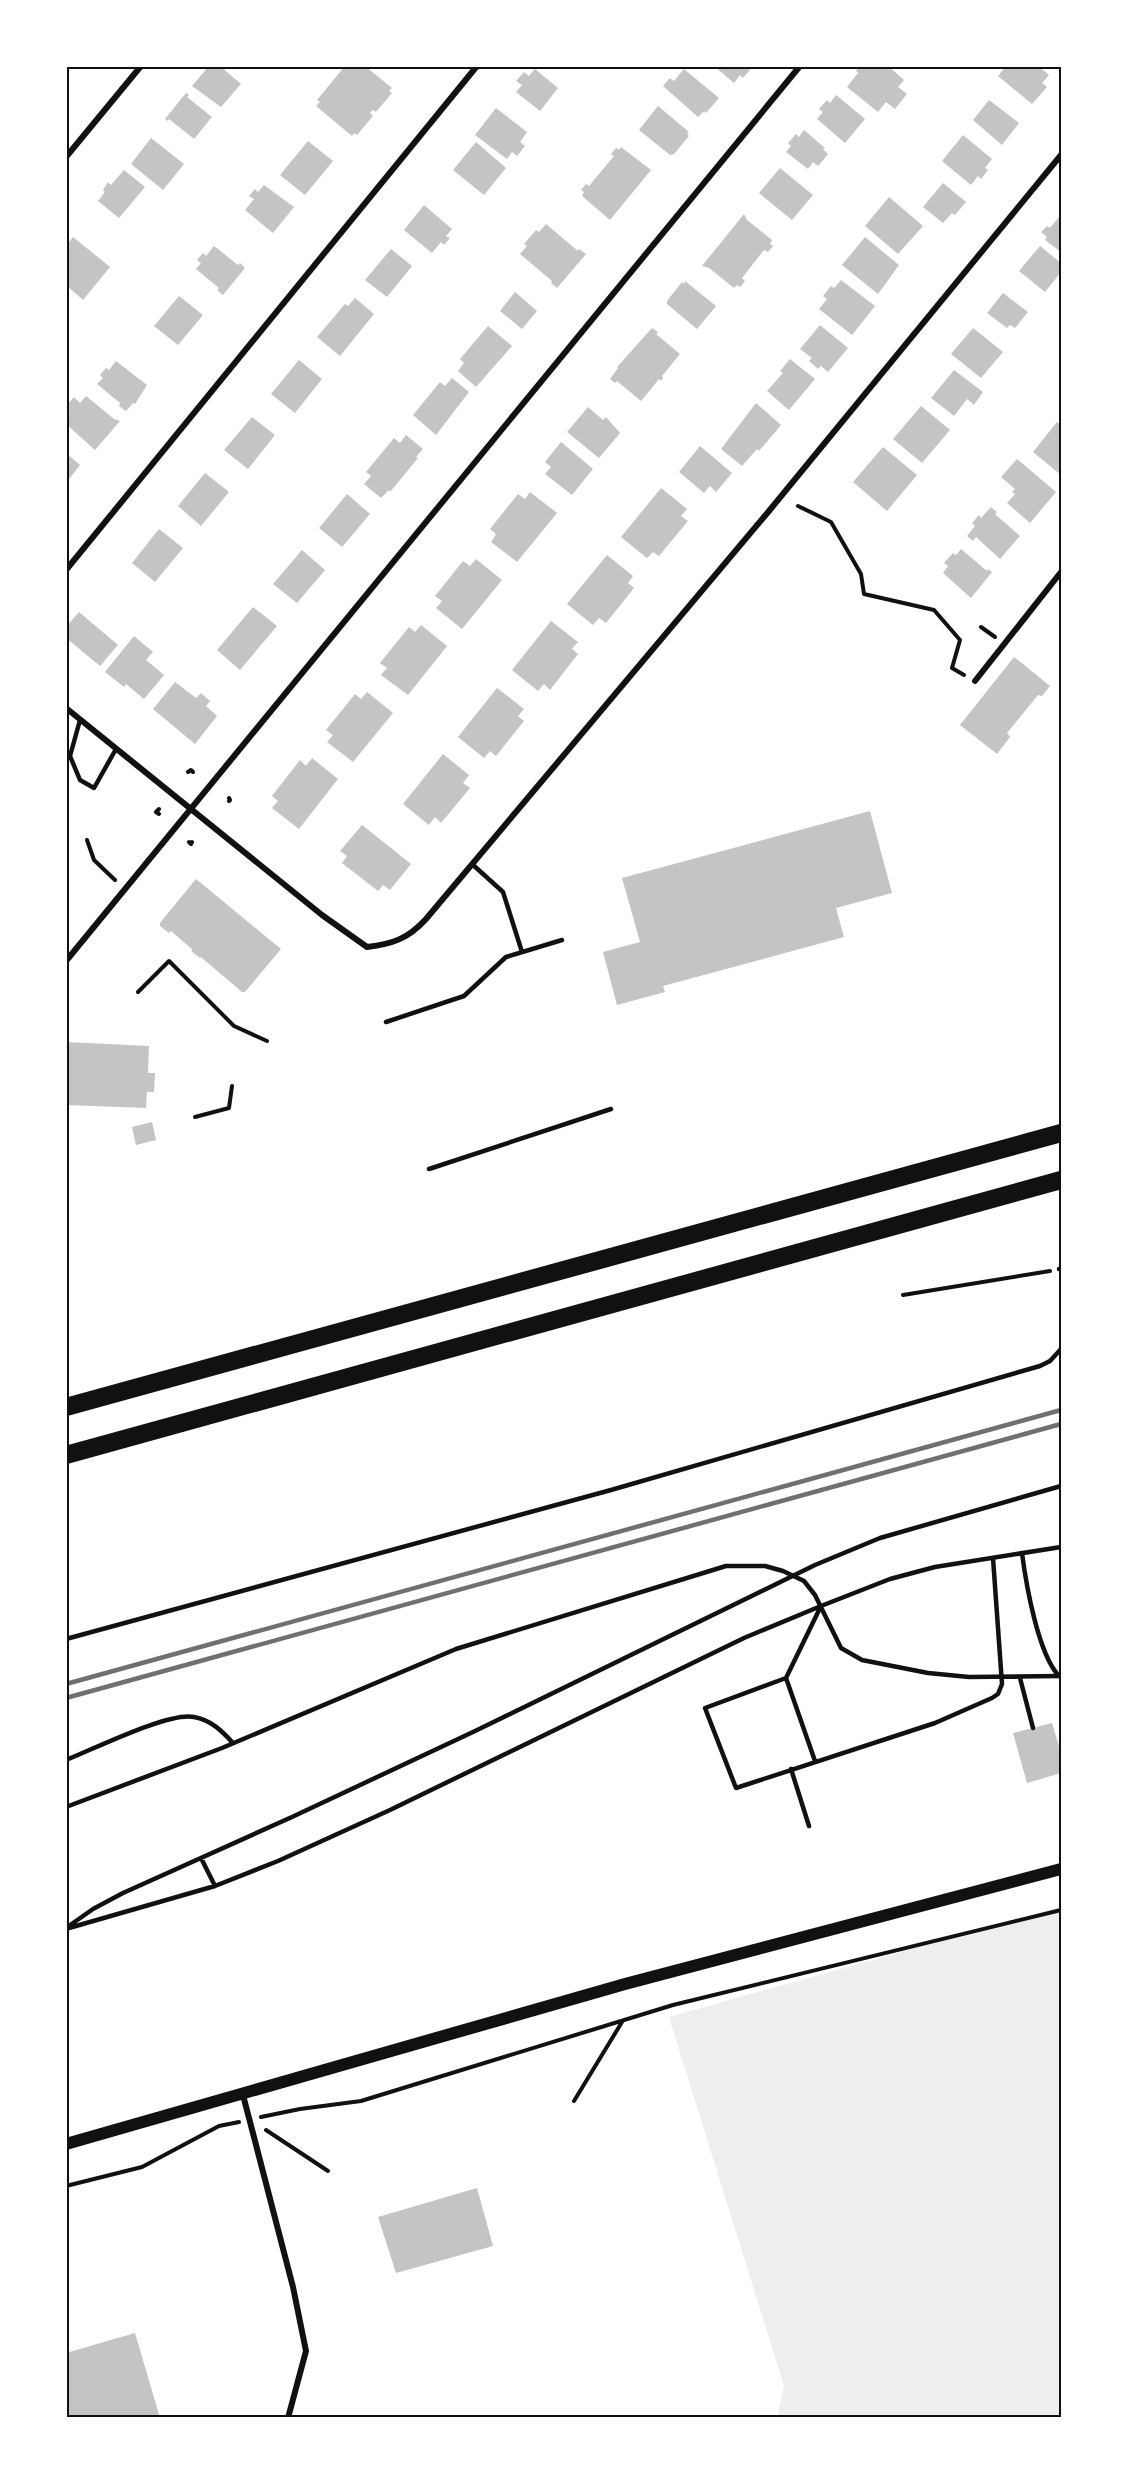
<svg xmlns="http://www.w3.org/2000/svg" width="1127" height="2484" font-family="Karla,sans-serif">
<rect width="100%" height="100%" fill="#fff"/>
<path fill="#eee" d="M1061,1907V2418H777L784,2386L669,2017Z"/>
<path fill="#c4c4c4" d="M209,66H220L241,84L221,107L192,86Z
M345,66H365L392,88L389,91L392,93L376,112L373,110L370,113L373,116L357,135L354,133L352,136L316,106L320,102L317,100Z
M714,66H747L750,70L743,78L740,75L734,83Z
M860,66H888L904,80L898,87L907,94L895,109L886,102L878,112L847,87L858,73L856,71Z
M1006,66H1038L1049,75L1042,83L1047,87L1032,104L998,76Z
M535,69L558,88L540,111L516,92L522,85L516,81L524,72L529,76Z
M684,69L719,98L706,113L704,111L698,117L663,86L670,78L674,81Z
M186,93L189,95L187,97L212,117L194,139L169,119L168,121L165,119Z
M836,95L865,119L845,143L817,119L823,112L819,109L827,100L830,103Z
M989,100L1019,123L1002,145L973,120Z
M658,106L689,132L687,134L689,136L674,154L670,155L639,130Z
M496,108L527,132L520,142L525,146L517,156L512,152L507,159L475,135Z
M804,130L825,148L823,149L828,154L818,166L813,162L808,169L786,152L791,146L788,143L796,134L799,137Z
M963,135L992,159L985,168L988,170L981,179L978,176L971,185L942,161Z
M151,138L184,164L163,190L131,164Z
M308,141L333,161L305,195L280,175Z
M476,142L506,168L484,195L453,170Z
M621,147L651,170L610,220L582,196L584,192L581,190L586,184L589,186L614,156L611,154L616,148L619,150Z
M780,168L813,195L792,220L759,193Z
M124,170L145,187L119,218L98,201L105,192L103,190L108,182L111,185Z
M943,183L966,202L955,215L952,213L943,223L923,207Z
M264,185L294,207L273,233L245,210L254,199L249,196L255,189L258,192Z
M889,197L923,226L898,254L865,226Z
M424,205L452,229L446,236L450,238L444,245L441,242L432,253L404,230Z
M744,214L747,220L772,240L770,244L773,246L768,252L764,250L742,278L745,281L740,287L737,285L734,288L709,268L702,266Z
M1059,217L1061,218V252L1045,240L1047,237L1041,232L1047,226L1050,228Z
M546,224L578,251L579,249L586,254L557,288L551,283L552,281L520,254L527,246L524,244L536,230L539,232Z
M73,237L110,267L83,300L66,285V246Z
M865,237L899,265L878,294L842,265Z
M214,246L238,265L240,263L245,268L223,295L217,290L219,288L196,269L201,263L197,260L203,253L206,256Z
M1040,246L1061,263V272L1045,292L1019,271Z
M391,249L412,266L387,297L365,280Z
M841,280L875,306L852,335L819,309L827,299L823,296L831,286L834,288Z
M685,281L716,306L697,329L667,304V301L682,282L684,284Z
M515,292L537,311L522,329L500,311Z
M1003,293L1028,312L1015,328L1010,325L1007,328L987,313Z
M179,296L203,315L178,345L154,326Z
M355,298L374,314L340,356L317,337L345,304L348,306Z
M820,325L848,348L828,372L821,366L818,369L809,361L812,358L800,349Z
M488,326L512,346L476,387L458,371L464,363L460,359Z
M652,328L658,332L656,334L680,354L662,376L663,378L661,381L659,379L641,401L617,381L615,383L610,379L618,368L617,367Z
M973,328L1003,352L981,378L951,354Z
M790,359L815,379L789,410L767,391L783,373L780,371Z
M299,360L322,379L295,413L271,394Z
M116,361L147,385L135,404L133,403L126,411L119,406L120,403L97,384L103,378L100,375L106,368L109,370Z
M954,370L983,392L974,405L967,399L954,416L931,398Z
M452,378L469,392L436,435L413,415L440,382L445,386Z
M86,396L114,419L120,421L95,450L66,424V419L70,414L66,410V406L74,397L80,403Z
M756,403L781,425L759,451L757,449L742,466L721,449Z
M921,406L950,430L922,463L893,439Z
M588,407L603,420L606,417L620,433L599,458L567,432Z
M252,417L275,435L248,469L224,450Z
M1057,422L1061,425V475L1033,452Z
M406,435L423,449L416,457L418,458L390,492L389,490L381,498L364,484L371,476L366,472L394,438L400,443Z
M561,442L593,469L572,495L545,474L551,467L545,462Z
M700,446L732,473L716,492L710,486L704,493L679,472Z
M883,447L917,475L887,511L853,482Z
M66,453L80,465L66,483Z
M1017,459L1056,492L1030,523L1007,503L1015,494L1012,492L1015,489L1001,477Z
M205,473L229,492L201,526L178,506Z
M661,488L687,509L681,516L688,521L659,556L653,552L647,558L621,537Z
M530,492L557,513L517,562L491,542L496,534L490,529L518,494L525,499Z
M347,494L370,514L342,547L319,528Z
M991,507L997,512L995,514L1020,536L1000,559L976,537L973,541L967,536L975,526L972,523L979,515L981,518Z
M159,529L183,548L155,582L132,563Z
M961,549L987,571L988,569L992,572L971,598L943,573L948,566L944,563L953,553L956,555Z
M302,550L325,570L297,603L273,584Z
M607,555L633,576L628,583L634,588L606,623L599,618L593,625L567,604Z
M476,559L502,580L462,629L436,608L442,601L435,596L463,561L470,566Z
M253,607L277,626L240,670L217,650Z
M79,612L118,645L100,666L66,638V627Z
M551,621L578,642L572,649L578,654L550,690L544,684L538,691L512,670Z
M421,625L447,646L408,695L381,675L387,668L380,663L409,627L415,632Z
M134,636L153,652L146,660L164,675L144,699L126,684L124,687L105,672Z
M1014,657L1050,686L1042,696L1038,695L1007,733L1010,737L997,754L960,725Z
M175,682L196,698L201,693L210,701L206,706L217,716L195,744L153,709Z
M497,688L524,709L518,716L524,721L496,756L490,751L484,758L458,737Z
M367,692L393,713L353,762L327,742L333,735L326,730L355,694L361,699Z
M443,754L469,775L463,783L470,788L441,823L435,817L429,825L403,804Z
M312,758L338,779L299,829L272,808L278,801L272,796L300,760L306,766Z
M870,811L892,893L836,908L844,937L663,986L665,992L617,1005L603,952L640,942L622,878Z
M362,825L411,864L390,890L383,885L378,891L342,863L347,856L340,851Z
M196,879L281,949L245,992H242L201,957L200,958L191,951L193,950L171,931L169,933L160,926V923Z
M66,1042L149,1046L148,1073H155L154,1092H147L146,1108L66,1105Z
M152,1122L156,1140L136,1145L132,1127Z
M1052,1723L1061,1753V1773L1027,1783L1013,1733Z
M477,2188L493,2246L396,2273L378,2217Z
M135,2333L160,2418H66V2353Z"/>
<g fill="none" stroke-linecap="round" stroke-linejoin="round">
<path stroke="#111" stroke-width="4" d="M798,506L831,522L861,574L864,594L934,610L960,640L952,668L964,675
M981,627L995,637
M188,772L191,770L193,772
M229,798L230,800L229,801
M159,809L156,812L159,814
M87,840L94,860L115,880
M189,842L191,844L192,842
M138,992L169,961L234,1026L267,1041
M195,1117L229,1108L232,1086
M903,1295L1050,1271
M574,2101L622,2022
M261,2117L300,2109L361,2101L673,2005L1061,1910
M266,2130L328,2171
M66,2186L142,2167L219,2126L239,2122"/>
<path stroke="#111" stroke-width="4.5" d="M80,720L70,756L80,780L94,788L116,749
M472,864L503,892L522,952
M386,1022L464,996L506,957L562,940
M429,1169L611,1109
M1059,1269H1061
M1022,1553C1026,1584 1038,1654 1059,1676
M66,1639L611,1490L1040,1366L1050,1361L1061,1349
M786,1678L821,1606
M1020,1678L1033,1728
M66,1760C94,1749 168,1712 194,1717C211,1720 222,1731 233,1743
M815,1761L786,1678L705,1708L736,1788L935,1723L992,1698L998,1694L1002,1684L993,1558
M791,1769L809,1826
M66,1807L222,1748L456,1649L726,1566H765L783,1571L804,1581L815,1595L841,1648L862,1660L928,1673L969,1677L1061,1676
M201,1858L215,1886
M66,1928L93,1909L123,1893L292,1817L473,1732L815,1565L880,1538L1061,1486
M69,1928L215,1886L278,1861L390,1810L744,1638L821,1606L890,1579L935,1567L1061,1547"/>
<path stroke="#111" stroke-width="6" d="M66,157L141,66
M66,570L477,66
M975,681L1061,572
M66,708L322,915L367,947C392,944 408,939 426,919L769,511L1061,155
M66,961L800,66
M243,2095L293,2287L306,2351L288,2418"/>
<path stroke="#111" stroke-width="12" d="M66,2144L625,1984L1061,1869"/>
<path stroke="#111" stroke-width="18" d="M66,1407L1061,1133
M66,1455L1061,1180"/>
<path stroke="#707070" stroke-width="4.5" d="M66,1684L1061,1410
M66,1698L1061,1424"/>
</g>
<rect width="1127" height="2484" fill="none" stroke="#ffffff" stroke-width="135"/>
<rect x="68" y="68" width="992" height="2348" fill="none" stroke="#111" stroke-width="2"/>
</svg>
